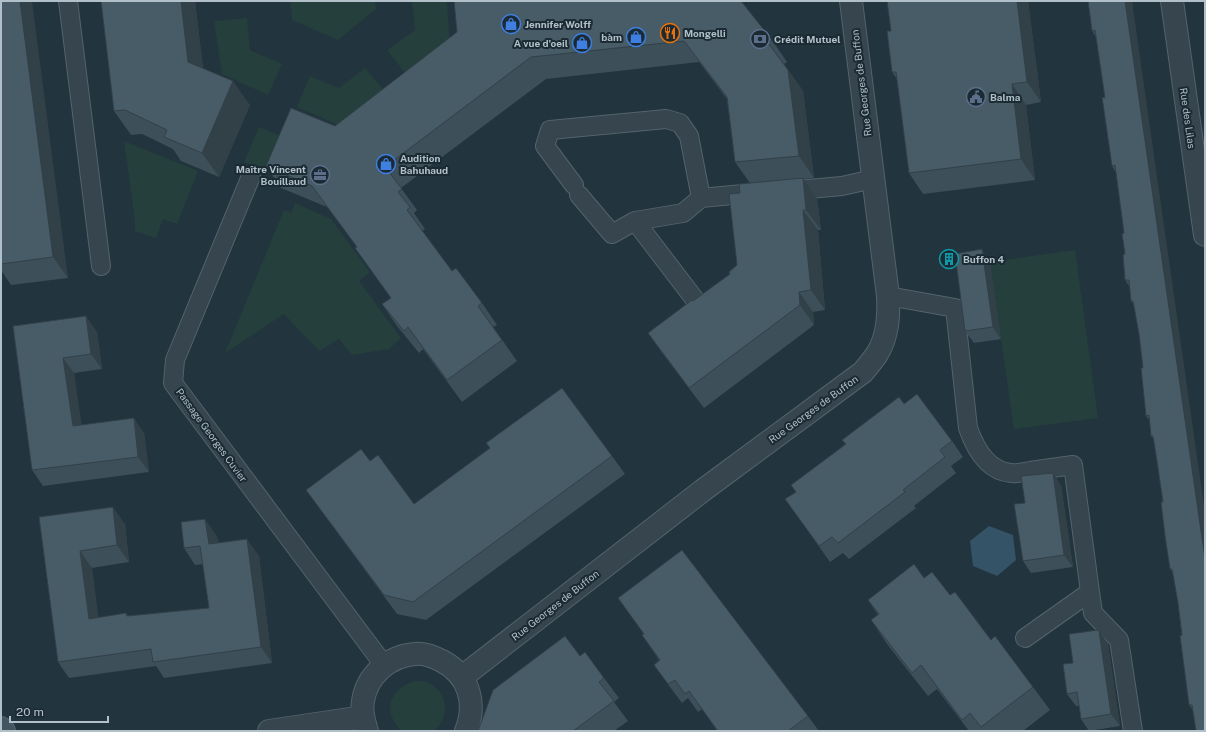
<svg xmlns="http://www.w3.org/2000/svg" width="1206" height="732" font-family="'Public Sans',sans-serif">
<rect width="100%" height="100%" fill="#22343e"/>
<path fill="#243f3c" d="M290,1H375L376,9L338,40L292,20Z
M412,1H447L450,47L409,78L387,50L415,30Z
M247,18L250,50L282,64L268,95L222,74L214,21Z
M365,68L387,94L343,127L297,107L310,76L339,88Z
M259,127L284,137L268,172L244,162Z
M124,141L198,171L177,224L163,219L156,238L135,231V220Z
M295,203L331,219L370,272L359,281L401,338L389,349L352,355L339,339L319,351L284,314L225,353L284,210L291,213Z
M1075,250L1098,418L1014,429L990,262Z
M415,681C419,681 423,681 427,682C448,691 451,717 434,731H401C382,711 389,689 415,681Z"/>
<path fill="#345366" d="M989,526L1013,535L1016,560L997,576L973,566L970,541Z"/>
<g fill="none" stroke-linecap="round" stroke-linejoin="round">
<defs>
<path id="lane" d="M68,1L101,266
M251,176L175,360L173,383L384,665
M574,185L545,146L550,130L666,119L680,123L689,136L701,198L753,193
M786,191L842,186L873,179
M579,195L612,234L635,221
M888,296L955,308L968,428C975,448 987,471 1011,473C1017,474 1024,472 1030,471C1044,469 1059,467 1073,465L1090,592L1025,638
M696,301L635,221L683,213L701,198
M1090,592L1093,613L1119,640L1133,731"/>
<path id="street" d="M1172,1L1205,235
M462,677L702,491L863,372C868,366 873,360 877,354C888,336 889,316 888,296L851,1
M269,731L363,717
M367,731C364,722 361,711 363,701C367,675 389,656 415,654C424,653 434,657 442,661C469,675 477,703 466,731"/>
<path id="secondary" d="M1,728L4,731"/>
</defs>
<use href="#lane" stroke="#54636c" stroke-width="20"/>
<use href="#street" stroke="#54636c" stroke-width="24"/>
<use href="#secondary" stroke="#54636c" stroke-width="24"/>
<use href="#lane" stroke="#36454e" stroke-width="18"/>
<use href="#street" stroke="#36454e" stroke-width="22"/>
<use href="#secondary" stroke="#435561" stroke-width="22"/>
</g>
<path fill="#3d4f59" d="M1,1L68,278L11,285L1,270Z
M101,1H195L203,68L250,105L219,177L181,161L173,149L142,134L131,135L114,111Z
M1028,1L1041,102L1026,105L1035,180L923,194L909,173L897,79L892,72Z
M1132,1L1192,709L1189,705L1178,603L1173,573L1170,569L1163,502L1154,440L1151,436L1150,421L1146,416L1143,368L1139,334L1134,305L1131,301L1129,286L1125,280L1124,233L1116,173L1112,166L1105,98L1100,64L1096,37L1092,31Z
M457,32L772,40L787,62L784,64L803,91L814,178L803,179L817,199L821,230H818L825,310L813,312L814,325L704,408L662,353L648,333L693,301L730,274L737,265L740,193L750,183L735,162L727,99L699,62L546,79L401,188L417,210L414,213L425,229L422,231L452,271L482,303L497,325L493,327L517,361L462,402L423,349L419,353L397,326L382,304L391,298L355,248L357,247L327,207L281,188L266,166L335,126Z
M990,262L1001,339L974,343L965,331Z
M13,326L97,332L102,369L74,373L81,425L144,433L149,472L43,486L32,470Z
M899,397L904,403L952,441L963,457L951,466L956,473L914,506L916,508L849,559L843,553L830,562L785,499L796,492L845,444L842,440Z
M612,456L625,474L426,620L397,614L306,490L414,504Z
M1061,485L1073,567L1031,573L1023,561L1025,503Z
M39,517L125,524L129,562L92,568L98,618L126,613L128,616L209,608L203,564L195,565L184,548L217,536L218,543L259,556L272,663L164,678L156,666L69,678L58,662Z
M924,578L950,595L1033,687L1050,710L1023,731H969L937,689L928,696L887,644L871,620L878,615L868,600Z
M618,598L808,716L819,731H717L702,709L698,712L688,698L682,703L667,683L654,665L659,660L642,635L644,634Z
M1099,631L1108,644L1120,726L1089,731L1081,719L1079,706H1076L1067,694L1073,663Z
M580,656L604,678L619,698L614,702L628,721L614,731H478Z"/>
<path fill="#324048" d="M20,1H32L68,278L53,257Z
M181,1H195L205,86L188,62Z
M1017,1H1028L1041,102L1027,82Z
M1125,1H1132L1205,512V559Z
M788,70L803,91L814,178L799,156Z
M233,81L250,105L219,177L202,153Z
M1012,84L1026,105L1035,180L1021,159Z
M803,178L817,199L821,230L806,210Z
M803,210L818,230L825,310L811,290Z
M982,249L990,262L1001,339L993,327Z
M799,292L813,312L814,325L800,305Z
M86,316L97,332L102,369L91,354Z
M63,358L74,373L84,441L73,426Z
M134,418L144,433L149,472L138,457Z
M1053,473L1061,485L1073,567L1064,555Z
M113,507L125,524L129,562L117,545Z
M205,519L217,536L220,561L209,544Z
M247,539L259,556L272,663L261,647Z
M80,551L92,568L101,636L89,619Z
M1099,631L1108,644L1120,726L1111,714Z"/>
<path fill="#475c67" stroke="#324048" d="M1,1H20L53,257L1,264Z
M101,1H181L188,62L233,81L202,153L164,137L167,130L125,110L114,111Z
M454,1H741L772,40L768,43L788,70L799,156L735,162L727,97L684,41L531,57L385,167L402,189L398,192L410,207L407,210L452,271L456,268L482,303L478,306L502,340L447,380L408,327L404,331L382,304L391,298L355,248L357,247L312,186L266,166L291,108L335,126L457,32Z
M887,1H1017L1027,82L1012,84L1021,159L909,173L896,72H892L887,31H891Z
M1088,1H1125L1205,559V731H1196L1192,705H1189L1180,636L1182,635L1178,603L1172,569H1170L1165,536L1161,502H1163L1158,468L1153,436H1151L1149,415L1146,416L1141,368H1143L1139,334L1133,301H1131L1129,280H1125L1123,255L1125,254L1122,234L1124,233L1115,165L1112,166L1102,97L1105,98L1095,30L1092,31Z
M803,178L806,210H803L811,290L799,292L800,305L689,388L648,333L692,300L693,301L730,274L729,272L737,265L729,194L740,193L739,184Z
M982,249L993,327L965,331L955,254Z
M86,316L91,354L63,358L73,426L134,418L138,457L32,470L13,326Z
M562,388L612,456L413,602L384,595L306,490L361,449L370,461L378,455L414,504L490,448L486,443Z
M917,394L952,441L940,450L945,457L903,490L905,492L838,543L832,537L819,546L785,499L796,492L791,485L846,444L842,440L899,397L904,404Z
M1053,473L1064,555L1023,561L1014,504L1025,503L1021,476Z
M113,507L117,545L80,551L89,619L126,613L127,616L209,608L200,546L184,548L181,522L205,519L209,544L247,539L261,647L153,662L151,649L58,662L39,517Z
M682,550L808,716L788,731H718L689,691L685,694L675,680L668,684L654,665L660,660L642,635L644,634L618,598Z
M914,564L924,578L932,572L950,595L955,592L991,640L995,636L1033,687L981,727L970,713L962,720L921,665L912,673L871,620L879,614L868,600Z
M1098,630L1099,631L1111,714L1081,719L1077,692L1067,694L1063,664L1073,663L1069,634Z
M565,636L580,656L585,652L604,678L599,682L614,701L573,731H478L493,690Z"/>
<defs>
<symbol id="shop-ring" viewBox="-11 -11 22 22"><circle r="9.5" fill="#1b2a33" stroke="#3f7fe0" stroke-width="1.5"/><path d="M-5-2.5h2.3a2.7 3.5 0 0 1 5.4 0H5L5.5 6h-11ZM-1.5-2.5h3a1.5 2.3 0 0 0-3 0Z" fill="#3f7fe0"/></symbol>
<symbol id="restaurant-ring" viewBox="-11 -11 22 22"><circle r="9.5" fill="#1b2a33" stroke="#e8710a" stroke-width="1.5"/><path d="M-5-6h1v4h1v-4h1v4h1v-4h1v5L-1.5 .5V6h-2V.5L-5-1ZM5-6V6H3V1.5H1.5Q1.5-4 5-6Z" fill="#e8710a"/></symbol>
<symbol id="bank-ring" viewBox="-11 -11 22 22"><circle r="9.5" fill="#1b2a33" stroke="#5c6f8a" stroke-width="1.5"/><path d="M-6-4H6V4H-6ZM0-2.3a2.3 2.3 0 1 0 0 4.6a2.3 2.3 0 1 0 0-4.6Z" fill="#5c6f8a"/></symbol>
<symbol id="civic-ring" viewBox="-11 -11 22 22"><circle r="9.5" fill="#1b2a33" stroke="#5c6f8a" stroke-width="1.5"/><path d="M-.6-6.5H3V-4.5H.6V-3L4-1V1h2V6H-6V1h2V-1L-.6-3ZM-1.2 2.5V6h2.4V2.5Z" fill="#5c6f8a"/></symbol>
<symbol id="office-ring" viewBox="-11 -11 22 22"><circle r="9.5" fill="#1b2a33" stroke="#5c6f8a" stroke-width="1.5"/><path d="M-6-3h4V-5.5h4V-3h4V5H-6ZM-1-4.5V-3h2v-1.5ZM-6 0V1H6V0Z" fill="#5c6f8a"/></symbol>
<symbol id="building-ring" viewBox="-11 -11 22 22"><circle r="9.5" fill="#1b2a33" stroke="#0f9aa8" stroke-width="1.5"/><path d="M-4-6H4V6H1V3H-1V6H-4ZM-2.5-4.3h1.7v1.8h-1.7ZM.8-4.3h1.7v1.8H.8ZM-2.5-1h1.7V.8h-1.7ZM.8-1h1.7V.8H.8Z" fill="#0f9aa8"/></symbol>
</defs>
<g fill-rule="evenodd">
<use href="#shop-ring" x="500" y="13" width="22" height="22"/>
<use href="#restaurant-ring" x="659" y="22" width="22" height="22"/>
<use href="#shop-ring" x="625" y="26" width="22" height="22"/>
<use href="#bank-ring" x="749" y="28" width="22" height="22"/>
<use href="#shop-ring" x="571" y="32" width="22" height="22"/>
<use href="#civic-ring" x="965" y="86" width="22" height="22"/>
<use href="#shop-ring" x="375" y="153" width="22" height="22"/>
<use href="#office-ring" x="309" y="164" width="22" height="22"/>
<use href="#building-ring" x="938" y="248" width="22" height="22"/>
</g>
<g text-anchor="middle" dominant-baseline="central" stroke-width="4" stroke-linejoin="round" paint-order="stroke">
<g font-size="10" font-weight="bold" fill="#b1c0c9" stroke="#1b2a33" text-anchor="start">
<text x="525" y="24">Jennifer Wolff</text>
<text x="684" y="33">Mongelli</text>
<text x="622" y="37" text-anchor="end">bàm</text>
<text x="774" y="39">Crédit Mutuel</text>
<text x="568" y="43" text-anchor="end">A vue d'oeil</text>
<text x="990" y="97">Balma</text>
<text x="400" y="158">Audition<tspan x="400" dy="12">Bahuhaud</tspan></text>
<text x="306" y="169" text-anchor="end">Maître Vincent<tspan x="306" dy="12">Bouillaud</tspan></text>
<text x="963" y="259">Buffon 4</text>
</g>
<g font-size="10" fill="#b1c0c9" stroke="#1b2a33">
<text transform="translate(861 83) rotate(-97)">Rue Georges de Buffon</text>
<text transform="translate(1188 118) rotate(82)">Rue des Lilas</text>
<text transform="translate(813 409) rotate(-36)">Rue Georges de Buffon</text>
<text transform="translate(212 435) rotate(54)">Passage Georges Cuvier</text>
<text transform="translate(555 605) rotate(-38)">Rue Georges de Buffon</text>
</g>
</g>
<rect width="1206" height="732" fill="none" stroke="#b1c0c9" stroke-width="4"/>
<path d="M10 716v6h98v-6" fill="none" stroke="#b1c0c9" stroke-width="2"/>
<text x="16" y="716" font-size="12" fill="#b1c0c9" stroke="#1b2a33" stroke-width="3" paint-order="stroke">20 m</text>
</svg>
